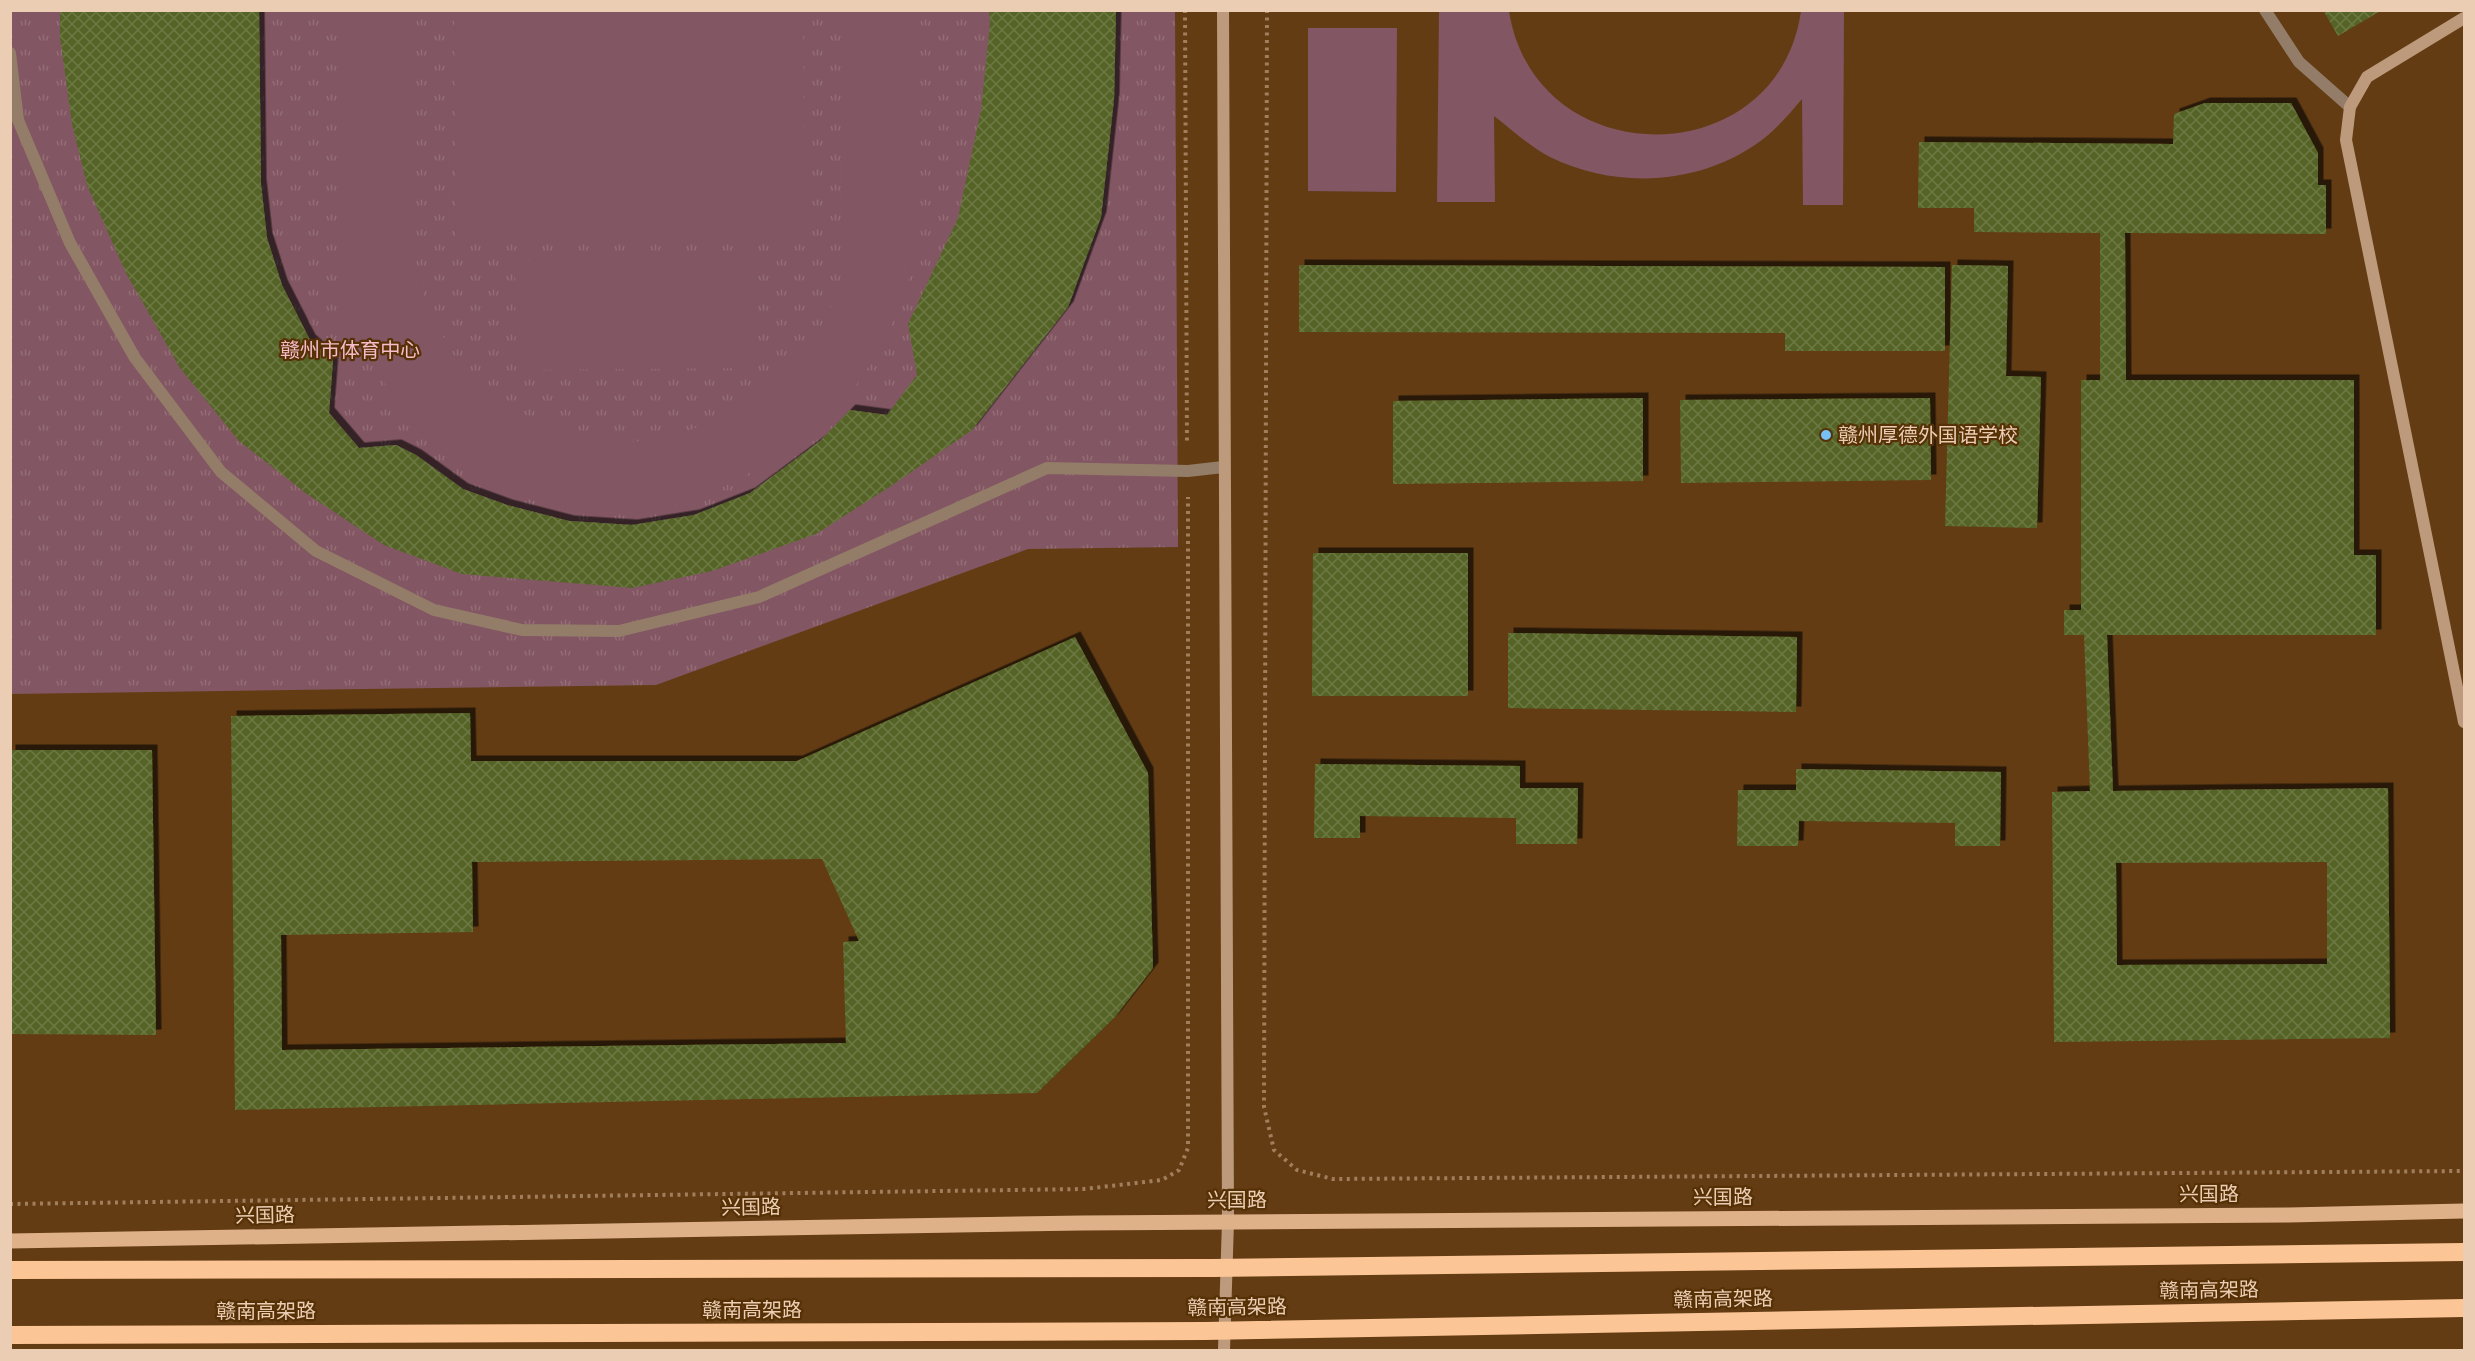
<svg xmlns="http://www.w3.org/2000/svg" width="2475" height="1361" font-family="Cabin,'Noto Sans SC',sans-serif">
<defs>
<pattern id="grass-tufts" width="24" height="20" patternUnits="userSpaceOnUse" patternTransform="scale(1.5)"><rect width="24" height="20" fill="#825662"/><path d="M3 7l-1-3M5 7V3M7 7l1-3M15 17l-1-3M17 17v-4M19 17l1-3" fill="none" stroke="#946d76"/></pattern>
<pattern id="building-cross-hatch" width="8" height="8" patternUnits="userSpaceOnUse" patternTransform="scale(1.5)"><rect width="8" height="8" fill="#546427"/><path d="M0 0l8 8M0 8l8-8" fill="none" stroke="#6d7944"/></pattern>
<filter id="shadow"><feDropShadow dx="5.5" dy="-5.5" stdDeviation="0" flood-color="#0009"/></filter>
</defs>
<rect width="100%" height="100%" fill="#633c14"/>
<path fill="url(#grass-tufts)" d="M10,11H1175L1178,547L1028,549L656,685L11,694Z"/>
<path fill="#825662" d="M340,11H409L411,234C412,246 413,259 416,270C423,299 448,354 469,374C507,412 557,434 610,439C620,440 632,443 642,441C695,435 744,410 781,372C800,354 817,335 829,312C853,262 847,200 847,147C846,101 845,56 845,11H914L916,225L912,265L899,309L880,350L846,400L818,427L757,469L700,499L670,507L635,510L610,512L574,508L540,501L501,489L468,474L413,424L386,385L358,331L340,330Z
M454,11H803L805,236L456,239Z
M1439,11H1509C1535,176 1778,175 1801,11H1844L1843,205H1803L1802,99C1791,112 1780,125 1767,136C1706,185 1619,191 1550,157C1529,146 1512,130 1494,116L1495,202H1437Z
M1308,28H1397L1396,192L1308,191Z
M753,258V368L516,370L515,260Z"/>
<path fill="url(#building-cross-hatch)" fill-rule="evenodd" filter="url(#shadow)" d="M60,10H259L261,184L267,238L282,285L310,340L333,360L329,413L359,448L396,445L416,455L463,489L507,505L569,521L632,525L694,515L750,493L820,441L850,410L887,415L917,375L908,324L958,218L981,110L990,24L989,10H1116L1114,99L1101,217L1068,307L972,430L891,486L816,534L712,571L632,588L462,574L384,545L307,494L239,441L180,368L126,273L87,185L72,124L60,37Z
M2323,10H2382L2338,36Z
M2205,103H2291L2318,153V185H2326V234L2125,233L2126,380H2354V555H2376V635H2107L2113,791L2388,788L2390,1038L2054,1042L2052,792L2090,791L2084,635H2064V610H2081V380H2100V233L1974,232V208H1918L1919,142L2173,144L2174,114ZM2327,862V964L2117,965L2116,863Z
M1299,265L1945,267V351H1785V333L1299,332Z
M1952,265L2008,266L2006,376L2041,377L2037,528L1945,526Z
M1643,398V481L1393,484V401Z
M1930,398L1931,480L1681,483L1680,400Z
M1313,553H1468V696H1312Z
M1508,633L1797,637L1796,712L1508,708Z
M1075,637L1148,773L1153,968L1115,1017L1037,1093L235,1110L231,716L470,713L471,761H797ZM822,859L859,941L843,942L846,1043L282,1050L281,935L473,932L472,862Z
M10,750H152L156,1035L10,1034Z
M1315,764L1520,766V788H1578L1577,844H1516V818L1360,816V838H1314Z
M1796,769L2001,772L2000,846H1955V823L1799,821L1798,846H1737L1738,790H1796Z"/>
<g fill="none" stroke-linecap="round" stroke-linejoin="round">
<path stroke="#a17e5c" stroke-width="4" stroke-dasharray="3 4.5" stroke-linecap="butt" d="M1185,10L1187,445
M1267,10L1264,1107L1274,1150L1297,1170L1333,1179L2464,1171
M10,1204L1084,1189L1162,1180L1179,1170L1188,1148V497"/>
<path stroke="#937d69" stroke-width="12" d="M10,53L18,120L70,243L135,358L221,472L316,551L434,610L522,630L619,631L759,597L1047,468L1188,471L1223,467"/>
<path stroke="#937d69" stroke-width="12" d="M2265,10L2299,62L2350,107"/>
<path stroke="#be9a7c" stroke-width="12" d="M1223,10L1228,1221L1224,1350
M2464,18L2367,77L2350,107L2346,140L2464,722"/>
<path stroke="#deb189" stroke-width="15" d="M10,1241L1082,1223L2289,1215L2464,1211"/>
<path stroke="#fcc595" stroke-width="18" d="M10,1270L1212,1268L2464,1252
M10,1335L1205,1331L2464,1308"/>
</g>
<circle fill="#76c0f7" stroke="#573106" stroke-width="2" cx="1826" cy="435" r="6"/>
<g text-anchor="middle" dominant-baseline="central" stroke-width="4.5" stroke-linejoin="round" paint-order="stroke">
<g font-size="20" fill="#f7bcca" stroke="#573106">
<text x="350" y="350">赣州市体育中心</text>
</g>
<g font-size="20" fill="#ebcdb4" stroke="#573106" text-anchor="start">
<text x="1838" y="435">赣州厚德外国语学校</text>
</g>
<g font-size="20" fill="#ebcdb4" stroke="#573106">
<text x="2209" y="1194">兴国路</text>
<text x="1723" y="1197">兴国路</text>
<text x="1237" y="1200">兴国路</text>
<text transform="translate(751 1207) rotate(-1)">兴国路</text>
<text transform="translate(265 1215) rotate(-1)">兴国路</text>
<text transform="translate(2209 1290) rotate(-1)">赣南高架路</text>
<text transform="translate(1723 1299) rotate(-1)">赣南高架路</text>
<text transform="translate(1237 1307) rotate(-1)">赣南高架路</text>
<text x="752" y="1310">赣南高架路</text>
<text x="266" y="1311">赣南高架路</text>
</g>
</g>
<rect width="2475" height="1361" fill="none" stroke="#ebcdb4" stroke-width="24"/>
</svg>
